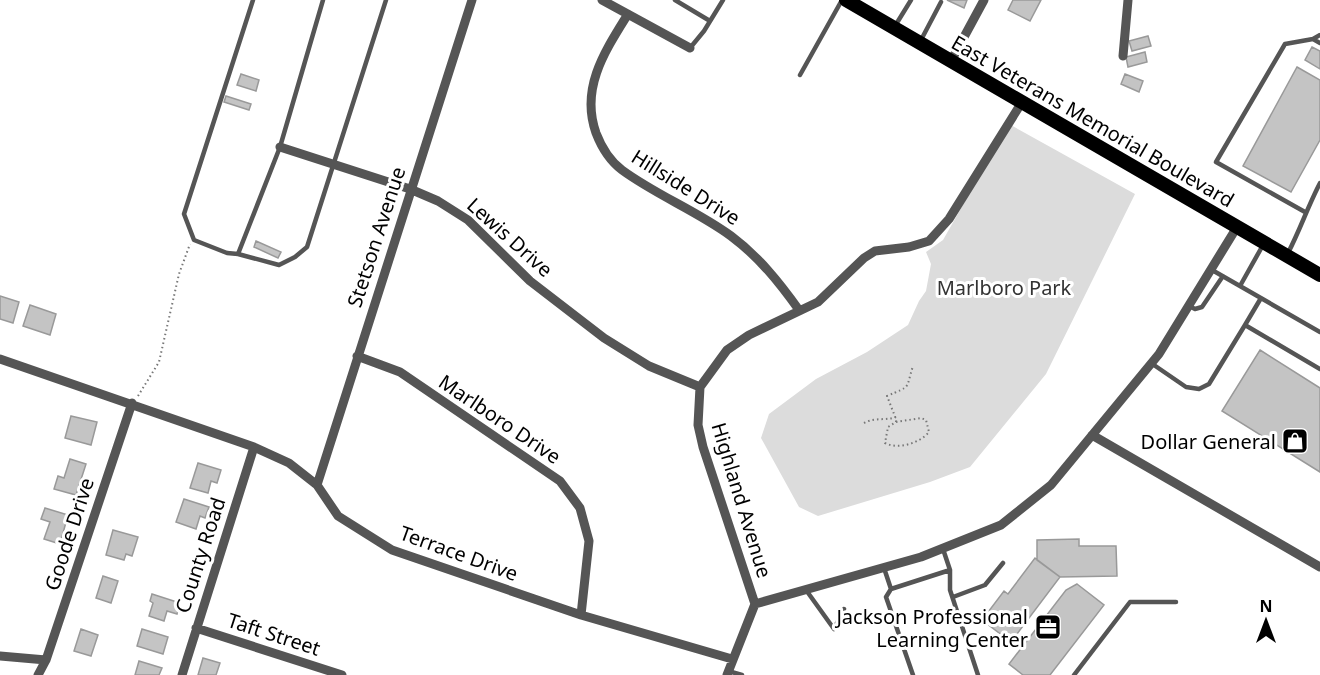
<svg xmlns="http://www.w3.org/2000/svg" width="1320" height="675" font-family="'Noto Sans',sans-serif">
<rect width="100%" height="100%" fill="#fff"/>
<path fill="#dcdcdc" d="M1009,124L1135,194L1046,374L970,467L930,482L818,516L799,507L761,438L769,414L816,379L867,352L908,325L919,301L926,291L931,264L926,252L943,240Z"/>
<path fill="#c4c4c4" stroke="#999" stroke-width="1.5" d="M947,0H967L964,8Z
M1013,0H1041L1030,21L1008,10Z
M1148,36L1151,46L1132,51L1129,41Z
M1312,47L1320,51V69L1305,60Z
M1145,52L1147,62L1128,67L1126,57Z
M1297,67L1320,80V140L1291,192L1243,166Z
M241,74L259,80L256,91L237,85Z
M1125,74L1143,81L1139,92L1121,84Z
M226,96L251,104L249,110L224,102Z
M256,241L281,252L278,258L254,247Z
M0,296L19,302L13,323L0,319Z
M30,305L56,314L50,335L23,326Z
M1260,350L1320,388V472L1222,411Z
M71,416L97,422L91,445L65,438Z
M70,459L86,464L76,495L54,489L58,476L64,478Z
M198,463L221,470L217,483L211,481L208,493L190,488Z
M184,499L209,507L205,518L200,516L196,529L176,522Z
M45,508L68,515L60,544L44,539L50,522L41,519Z
M113,530L138,537L132,556L126,554L124,560L106,555Z
M1079,539V546H1116L1117,576L1060,577L1037,560V540Z
M1035,558L1060,577L1011,642L982,620L1004,591L1008,594Z
M103,576L118,581L111,603L96,598Z
M1077,584L1104,605L1050,675H1023L1009,664L1066,590Z
M152,594L180,603L177,614L167,611L164,621L149,616L153,603L150,601Z
M81,629L98,635L91,656L74,651Z
M142,629L168,637L163,654L137,646Z
M203,658L220,663L216,675H198Z
M139,661L162,668L159,675H135Z"/>
<g fill="none" stroke-linecap="round" stroke-linejoin="round">
<path stroke="#777" stroke-width="2" stroke-dasharray="1.5 3" stroke-linecap="butt" d="M138,396L159,362L179,274L190,244
M896,422L921,418L926,420L929,432C920,443 898,450 885,443L888,427L896,422V419L887,396C912,385 905,391 913,366
M864,423C875,417 885,421 896,417"/>
<path stroke="#555" stroke-width="4.5" d="M253,0L184,214L194,240L227,253L238,254L279,265L295,257L307,247L386,0
M675,0L710,21
M895,26L911,0
M1320,35L1313,39L1320,43
M921,40L941,2
M690,48L704,31L723,0
M800,75L842,0
M1305,212L1216,162L1285,44L1313,39
M1288,253C1300,230 1308,206 1320,183
M238,254L280,147L323,0
M1212,270L1320,332
M1240,286L1263,245
M1189,306L1195,309L1202,307L1223,276
M1245,325L1261,298
M1151,363L1186,387L1199,389L1209,384L1245,325L1320,369
M943,549L950,570V590L978,675
M884,568L891,589L886,597L913,675
M891,589L950,570
M806,590L834,629L844,609
M953,597L985,585L1003,563
M728,671L742,675
M1074,675L1130,602H1176"/>
<path stroke="#555" stroke-width="9" d="M602,0L690,48
M628,14C605,51 580,88 596,133C601,146 610,161 622,170C656,195 697,211 731,236C759,257 779,282 799,310
M1123,56L1128,0
M951,61L984,0
M280,147L410,189L438,201L468,220L530,281L604,338L649,366L700,387
M357,356L400,372L560,481L580,508L589,541L581,615
M0,359L254,447L289,463L317,485L338,516L392,550L581,615L732,659
M1092,435L1320,567
M317,485L472,0
M755,604L703,447L698,425L700,387L727,350L749,335L818,302L864,258L875,251L909,247L929,241L949,219L1022,102
M196,628L342,675
M0,656L46,660
M38,675L46,660L132,403
M182,675L254,447
M727,675L755,604L921,557L1001,525L1051,485L1159,354L1237,227"/>
<path stroke="#000" stroke-width="14" d="M846,0L1320,275"/>
</g>
<defs>
<symbol id="shop-square" viewBox="-11 -11 22 22"><rect x="-9" y="-9" width="18" height="18" rx="4" fill="#000" stroke="#fff"/><path d="M-5-2.5h2.3a2.7 3.5 0 0 1 5.4 0H5L5.5 6h-11ZM-1.5-2.5h3a1.5 2.3 0 0 0-3 0Z" fill="#fff"/></symbol>
<symbol id="office-square" viewBox="-11 -11 22 22"><rect x="-9" y="-9" width="18" height="18" rx="4" fill="#000" stroke="#fff"/><path d="M-6-3h4V-5.5h4V-3h4V5H-6ZM-1-4.5V-3h2v-1.5ZM-6 0V1H6V0Z" fill="#fff"/></symbol>
</defs>
<g fill-rule="evenodd">
<use href="#shop-square" x="1280" y="426" width="30" height="30"/>
<use href="#office-square" x="1033" y="612" width="30" height="30"/>
</g>
<g text-anchor="middle" dominant-baseline="central" stroke-width="6" stroke-linejoin="round" paint-order="stroke">
<g font-size="20" fill="#000" stroke="#fff">
<text transform="translate(1093 121) rotate(30)">East Veterans Memorial Boulevard</text>
<text transform="translate(686 187) rotate(32)">Hillside Drive</text>
<text transform="translate(376 237) rotate(-72)">Stetson Avenue</text>
<text transform="translate(510 237) rotate(42)">Lewis Drive</text>
<text transform="translate(500 419) rotate(34)">Marlboro Drive</text>
<text transform="translate(742 500) rotate(73)">Highland Avenue</text>
<text transform="translate(69 534) rotate(-72)">Goode Drive</text>
<text transform="translate(459 553) rotate(20)">Terrace Drive</text>
<text transform="translate(200 555) rotate(-72)">County Road</text>
<text transform="translate(274 634) rotate(18)">Taft Street</text>
</g>
<g font-size="20" fill="#333" stroke="#fff">
<text x="1004" y="287">Marlboro Park</text>
</g>
<g font-size="20" fill="#000" stroke="#fff" text-anchor="end">
<text x="1276" y="441">Dollar General</text>
<text x="1028" y="616">Jackson Professional<tspan x="1028" dy="23">Learning Center</tspan></text>
</g>
</g>
<g transform="translate(1266 621)" stroke="#ffffff" stroke-width="4.5" paint-order="stroke">
<path d="M0-4.5L10 22L0 15L-10 22Z" fill="#000000"/>
<text y="-9" font-size="16" font-weight="bold" text-anchor="middle" fill="#000000">N</text>
</g>
</svg>
